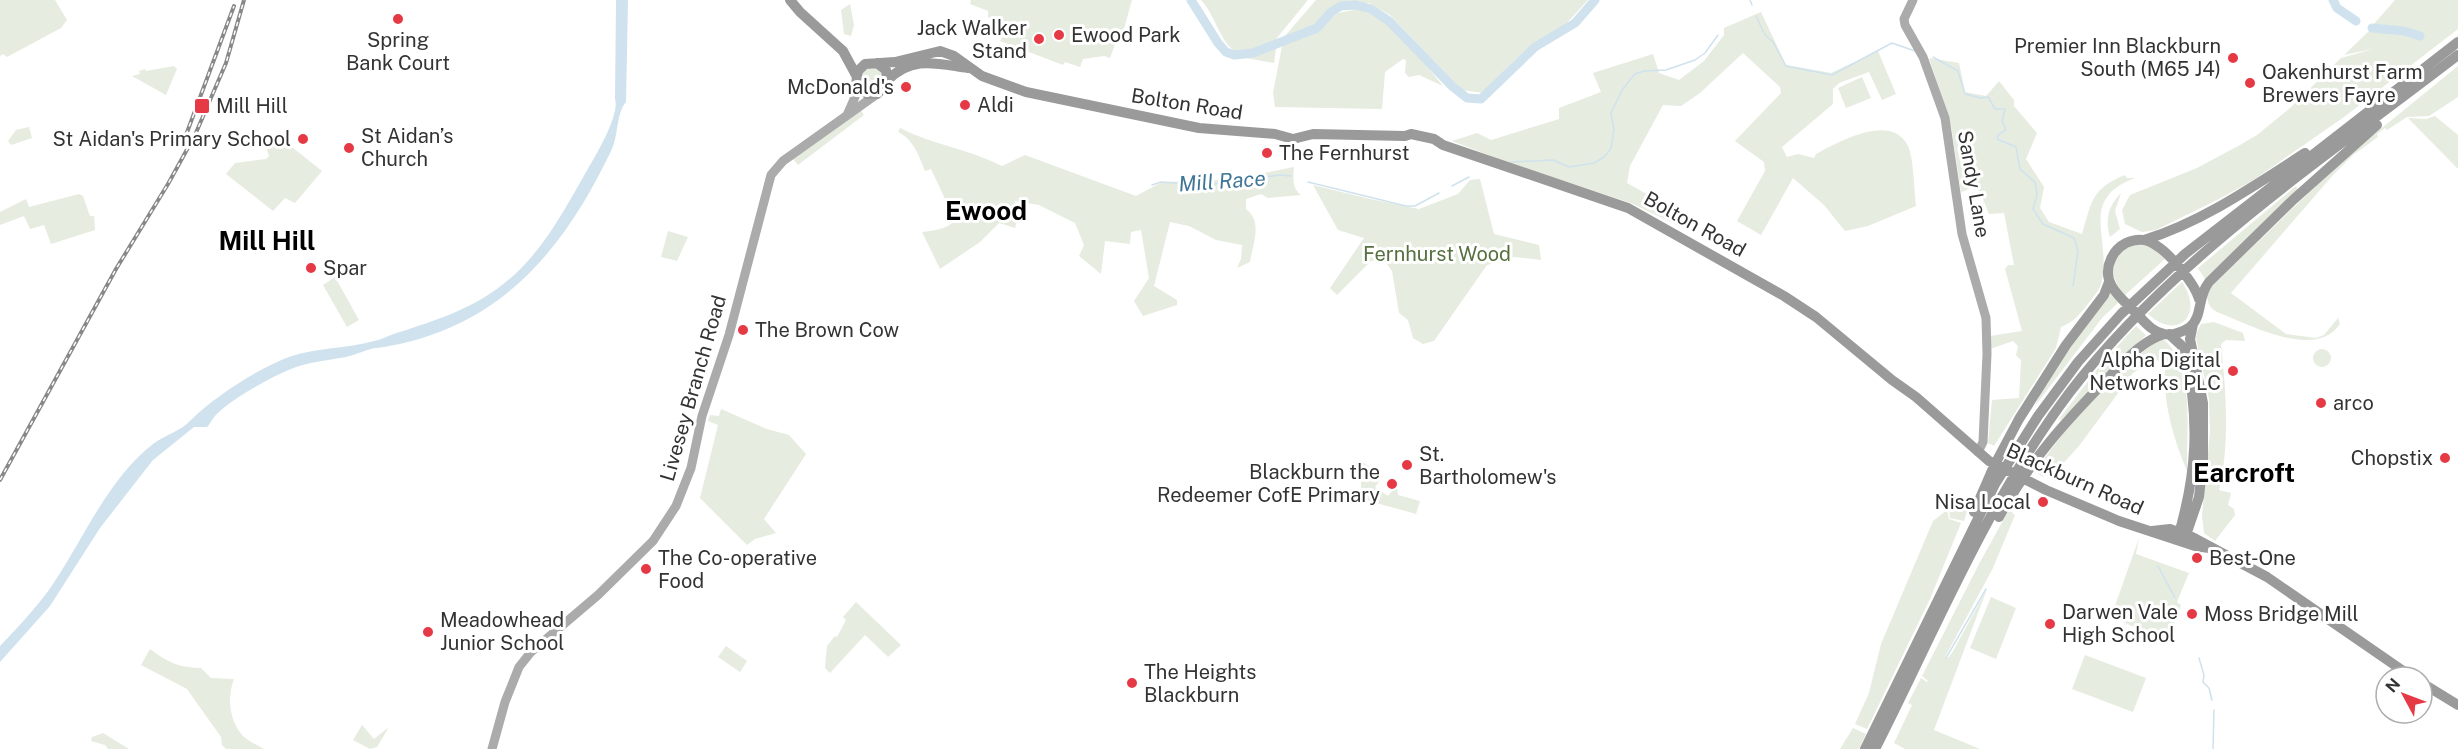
<svg xmlns="http://www.w3.org/2000/svg" width="2458" height="749" font-family="'Public Sans',sans-serif">
<rect width="100%" height="100%" fill="#fff"/>
<path fill="#e6ecdf" d="M0,0H55L67,20L61,28L7,57L3,54L0,56Z
M971,0H1132L1121,40L1117,39L1110,58L1104,56L1083,59L1080,67L1065,62L1063,65L1000,41L1002,38L989,33L993,20L988,17V11L970,4Z
M1201,0H1308L1272,44L1255,50L1234,51C1218,37 1215,15 1201,0Z
M1316,0H1588L1564,26L1531,46L1518,57L1483,93L1462,90L1390,15L1369,3H1341L1326,12L1314,26L1284,37Z
M2395,0H2458V29L2344,117L2252,181L2219,199L2156,230L2142,232L2125,224L2122,210L2130,195L2197,168L2240,145L2257,135L2290,108L2341,58L2373,49L2344,55L2369,31L2418,37L2421,35L2406,29L2373,25Z
M850,4L854,25L851,36L844,34L841,10Z
M1358,9C1395,20 1420,58 1443,86L1419,75L1409,77L1405,73L1406,60L1403,59L1385,72L1382,109L1275,107L1273,93L1282,46L1319,30L1330,18L1338,13Z
M1761,12L1786,65L1831,73L1878,51L1896,94L1882,100L1869,72L1839,83L1833,89V104L1782,147L1787,157L1798,154L1814,158L1816,154C1838,142 1892,112 1908,146C1914,160 1914,190 1916,206L1868,226L1845,231L1824,205L1793,178L1761,235L1737,221L1765,171L1764,162L1735,141L1781,93L1780,87L1743,53L1700,93L1681,106L1663,105L1630,166L1627,183L1650,196L1667,202L1679,226L1631,203L1512,164L1452,141L1477,133L1491,140L1559,119V108L1601,92L1593,73L1653,54L1659,73L1679,80L1704,61L1724,35V28Z
M1276,48L1274,63L1240,57L1254,55Z
M1929,58L1959,63L1965,92L1986,96L1999,81L2014,100V106L2037,133L2026,159L2044,187L2040,208L2049,222L2082,234C2092,201 2091,189 2125,175L2127,178H2135C2078,199 2111,238 2102,280C2101,289 2093,297 2088,304C2079,315 2074,322 2061,327L2056,348L1994,446L1988,443L1992,400L2019,398L2021,360L2016,355L2018,346L2013,341L1990,349V336L2022,331L2005,269L2008,265H2014L2004,213L1989,214L1980,192L1975,187L1961,192L1951,125Z
M174,66L177,69L166,95L132,76L140,74L139,71L145,69L146,71Z
M2458,66V97L2429,116L2407,117L2387,130L2385,128L2377,134L2378,137L2353,155L2333,175L2231,293L2286,334L2316,338L2324,335L2338,318L2340,324C2315,361 2249,324 2217,312C2208,307 2206,300 2208,290L2345,158Z
M862 78a11 11 0 1 1 22 0a11 11 0 1 1-22 0Z
M1862,77L1871,98L1846,108L1838,88Z
M860,109L864,115L798,165L793,159Z
M2435,116L2458,135V169L2408,118L2426,119Z
M29,127L32,138L11,145L8,141L16,130Z
M900,128C933,145 969,149 1002,166L1025,155L1136,196L1162,182L1205,181L1249,176L1294,167C1293,179 1292,188 1301,195L1268,198L1261,194L1246,199V209C1263,222 1253,243 1250,262L1237,268L1241,259L1242,245L1216,240L1189,226L1170,222L1154,286L1177,300V305L1143,316L1134,301L1149,278L1141,230L1131,232L1130,244L1105,241L1101,274L1079,256L1084,245L1075,223L1039,205L1014,201L1020,209L1015,228L999,223L980,242L940,269L922,232C938,230 949,229 959,216L953,206L947,203L931,169L925,171C919,156 914,140 898,132Z
M265,133L288,144L322,171L295,203L285,198L273,211L226,174L235,163L266,159L269,156L263,137Z
M1480,179L1494,234L1539,245L1541,260L1514,257L1487,265L1434,341L1423,344L1413,338L1408,320L1399,313L1392,271L1384,260L1371,261L1337,295L1330,288L1364,238L1338,230L1313,185L1366,198L1419,209L1458,194L1470,180Z
M2296,186L2298,190L2205,279L2198,268Z
M2121,193L2115,211L2120,229L2110,237C2105,220 2108,206 2121,193Z
M79,194L83,196L90,216H94L95,230L51,244L44,225L30,229L24,216L0,225V212L26,199L29,207Z
M668,231L688,237L677,261L661,257Z
M2131,244L2150,246L2165,259L2125,295C2108,276 2108,258 2131,244Z
M335,277L359,320L347,327L323,285Z
M2182,282C2205,316 2177,341 2148,314Z
M2109,289L2120,301L2102,318L2035,406L2046,381Z
M2214,322L2243,333L2245,341L2226,340L2221,344C2226,391 2230,444 2219,490L2231,493L2228,505L2234,509L2235,515L2215,541L2204,533L2202,515L2210,432L2209,399L2196,338L2197,332L2201,324Z
M2136,326L2146,335L2061,420L2059,419L2102,363Z
M2162,338C2196,365 2186,432 2187,471C2173,438 2163,403 2165,368L2158,360L2145,365L2133,373L2079,446L2059,468L2049,467L2043,477L2035,472C2067,425 2115,369 2162,338Z
M2313 358a9 9 0 1 1 18 0a9 9 0 1 1-18 0Z
M721,409L767,429L789,435L806,454L764,519L776,533L755,539L747,545L700,498L718,425L708,421L710,415L719,416Z
M1364,463L1383,476L1375,487L1388,496L1397,485L1398,495L1420,501L1416,514L1362,499L1360,468Z
M1970,495H1972L1964,521L1950,518L1949,508Z
M1947,510L1949,519L1961,523L1930,599L1867,729L1855,724L1869,693L1881,644L1933,521Z
M2009,510L2015,515L1993,568L1945,657L1948,658L1952,653L1987,589L1934,730L1980,749H1905L1894,743L1912,705L1908,703L1921,678L1927,682L1928,681L1922,676L1980,562Z
M2139,538L2136,554L2189,573L2177,602L2181,605L2167,641L2111,617Z
M1991,597L2016,608L1996,659L1970,648Z
M856,602L901,645L888,657L865,635L830,673L825,668L827,646L835,636L837,637L846,620L843,617Z
M726,646L747,661L740,672L718,657Z
M150,649C167,662 180,668 201,668L211,678L234,679C227,697 229,721 243,736C248,741 257,745 264,749H226L222,745L221,737L187,689L141,665Z
M2085,655L2146,678L2133,712L2072,689Z
M362,725L374,739L389,727L377,747L370,749L353,740Z
M1853,728L1866,734L1859,749H1840Z
M103,733L129,749H108L105,745L91,741L92,737Z"/>
<path fill="#cfe2ee" d="M616,0H628L626,102C616,114 619,133 612,149C585,206 549,263 498,300C463,326 418,343 376,348C367,349 358,354 350,356C332,360 314,361 296,367C278,373 231,399 218,413C213,417 211,423 207,427H194L153,460L100,528L50,606L0,662V646C19,626 38,606 53,584C84,538 108,479 153,444C165,435 181,431 191,420C214,397 259,368 289,357C317,347 346,349 374,341C380,340 385,337 391,335C430,322 469,311 502,285C542,255 566,207 590,165C598,152 620,113 615,99Z"/>
<g fill="none" stroke-linecap="round" stroke-linejoin="round">
<path stroke="#cfe2ee" stroke-width="1.5" d="M1750,0L1752,5
M1756,16L1765,35L1773,42L1786,66L1832,75L1892,43L1915,51
M1933,57L1958,71L1965,94L1981,98L1988,97L1995,109H2005L2002,121L2006,130L1999,134L1997,139L2016,147L2020,169L2035,182L2037,195L2033,209L2043,224L2074,238L2078,251L2073,286
M1511,162L1553,160L1569,167L1594,163L1604,157L1611,148L1614,130L1611,113L1622,90L1635,74L1644,71L1666,70L1695,60L1705,53L1718,35
M1308,182L1406,206H1415L1439,193
M1152,185L1161,182L1207,185L1280,175L1291,176
M1452,186L1469,177
M2158,566L2175,598
M1946,658L1986,589
M2199,658L2204,675L2203,682L2209,688L2212,700
M2213,749L2214,710"/>
<path stroke="#cfe2ee" stroke-width="9" d="M1191,0L1218,43L1226,52L1234,55L1253,53L1317,28L1331,12L1341,6L1356,5L1371,9L1389,21L1453,87L1467,98L1481,99L1535,47L1575,23L1595,0
M2333,0L2337,8L2356,21
M2372,28L2404,31L2420,36"/>
<path stroke="#ababab" stroke-width="9" d="M1913,0L1904,19L1905,25L1923,57L1945,118L1962,234L1986,318L1987,354L1983,442L1978,452
M847,115L855,97L856,84
M492,749L505,702L519,667L531,652L598,595L653,541L676,506L691,468L702,416L729,335L771,175L783,161L877,94"/>
<path stroke="#9a9a9a" stroke-width="10" d="M790,0L800,12L843,51L856,75
M877,63L886,70L888,84L877,94H867L856,84L858,71L865,64L895,62L940,51L954,56L982,76L1026,92L1199,128L1275,134L1293,139L1313,134L1405,136L1411,134L1434,139L1443,145L1628,208L1784,296L1816,317L1892,380L1916,397L1989,461L2046,490L2119,521L2195,546L2209,548
M888,80C912,55 938,64 968,68
M2144,240C2202,222 2254,186 2305,153
M2199,299C2195,284 2170,254 2157,246C2148,239 2137,238 2126,243C2120,246 2114,252 2111,259C2100,282 2120,297 2135,312C2144,321 2152,332 2164,334C2172,336 2183,332 2190,327C2203,316 2197,297 2209,282L2294,199L2377,125
M2169,334L2181,345L2185,354C2200,419 2197,473 2178,537
M1974,512L1994,466L2019,419L2066,345L2104,295L2109,282
M1999,517C2031,459 2064,423 2110,376C2126,360 2142,341 2164,334
M2152,531L2170,529L2192,537L2267,577L2412,677
M2184,541L2199,497L2203,460V403L2190,339L2193,324
M2422,683L2458,705
M1865,749L1995,484L2038,416L2078,362L2121,314L2185,254L2458,42
M1875,749C1936,629 1988,500 2070,392C2172,259 2326,157 2458,55"/>
<defs>
<path id="rail" d="M186,135L234,6
M0,480L116,269L168,184L195,135L226,63L244,0"/>
</defs>
<use href="#rail" stroke="#888" stroke-width="4"/>
<use href="#rail" stroke="#fff" stroke-width="1.5" stroke-dasharray="4.5" stroke-linecap="butt"/>
</g>
<g fill="#e63946" stroke="#fff" stroke-width="2">
<circle cx="398" cy="19" r="6"/>
<circle cx="1059" cy="35" r="6"/>
<circle cx="1039" cy="39" r="6"/>
<circle cx="2233" cy="58" r="6"/>
<circle cx="2250" cy="83" r="6"/>
<circle cx="906" cy="87" r="6"/>
<circle cx="965" cy="105" r="6"/>
<rect x="194" y="98" width="16" height="16" rx="3"/>
<circle cx="303" cy="139" r="6"/>
<circle cx="349" cy="148" r="6"/>
<circle cx="1267" cy="153" r="6"/>
<circle cx="311" cy="268" r="6"/>
<circle cx="743" cy="330" r="6"/>
<circle cx="2233" cy="371" r="6"/>
<circle cx="2321" cy="403" r="6"/>
<circle cx="2445" cy="458" r="6"/>
<circle cx="1407" cy="465" r="6"/>
<circle cx="1392" cy="484" r="6"/>
<circle cx="2043" cy="502" r="6"/>
<circle cx="2197" cy="558" r="6"/>
<circle cx="646" cy="569" r="6"/>
<circle cx="2192" cy="614" r="6"/>
<circle cx="2050" cy="624" r="6"/>
<circle cx="428" cy="632" r="6"/>
<circle cx="1132" cy="683" r="6"/>
</g>
<g text-anchor="middle" dominant-baseline="central" stroke-width="6" stroke-linejoin="round" paint-order="stroke">
<g font-size="20" fill="#333" stroke="#fff" text-anchor="start">
<text x="1027" y="28" text-anchor="end">Jack Walker<tspan x="1027" dy="23">Stand</tspan></text>
<text x="1071" y="35">Ewood Park</text>
<text x="398" y="40" text-anchor="middle">Spring<tspan x="398" dy="23">Bank Court</tspan></text>
<text x="2221" y="46" text-anchor="end">Premier Inn Blackburn<tspan x="2221" dy="23">South (M65 J4)</tspan></text>
<text x="2262" y="72">Oakenhurst Farm<tspan x="2262" dy="23">Brewers Fayre</tspan></text>
<text x="894" y="87" text-anchor="end">McDonald's</text>
<text x="977" y="105">Aldi</text>
<text x="216" y="106">Mill Hill</text>
<text x="361" y="136">St Aidan’s<tspan x="361" dy="23">Church</tspan></text>
<text x="291" y="139" text-anchor="end">St Aidan's Primary School</text>
<text x="1279" y="153">The Fernhurst</text>
<text x="323" y="268">Spar</text>
<text x="755" y="330">The Brown Cow</text>
<text x="2221" y="360" text-anchor="end">Alpha Digital<tspan x="2221" dy="23">Networks PLC</tspan></text>
<text x="2333" y="403">arco</text>
<text x="1419" y="454">St.<tspan x="1419" dy="23">Bartholomew's</tspan></text>
<text x="2433" y="458" text-anchor="end">Chopstix</text>
<text x="1380" y="472" text-anchor="end">Blackburn the<tspan x="1380" dy="23">Redeemer CofE Primary</tspan></text>
<text x="2031" y="502" text-anchor="end">Nisa Local</text>
<text x="658" y="558">The Co-operative<tspan x="658" dy="23">Food</tspan></text>
<text x="2209" y="558">Best-One</text>
<text x="2062" y="612">Darwen Vale<tspan x="2062" dy="23">High School</tspan></text>
<text x="2204" y="614">Moss Bridge Mill</text>
<text x="440" y="620">Meadowhead<tspan x="440" dy="23">Junior School</tspan></text>
<text x="1144" y="672">The Heights<tspan x="1144" dy="23">Blackburn</tspan></text>
</g>
<g font-size="20" fill="#333" stroke="#fff">
<text transform="translate(1187 104) rotate(9)">Bolton Road</text>
<text transform="translate(1974 184) rotate(80)">Sandy Lane</text>
<text transform="translate(1695 224) rotate(29)">Bolton Road</text>
<text transform="translate(693 388) rotate(-74)">Livesey Branch Road</text>
<text transform="translate(2075 479) rotate(24)">Blackburn Road</text>
</g>
<g font-size="20" fill="#56703f" stroke="#fff">
<text x="1437" y="254">Fernhurst Wood</text>
</g>
<g font-size="21" font-style="italic" fill="#3f7597" stroke="#fff">
<text transform="translate(1222 181) rotate(-4)">Mill Race</text>
</g>
<g font-size="26" font-weight="bold" fill="#000" stroke="#fff">
<text x="986" y="210">Ewood</text>
<text x="267" y="240">Mill Hill</text>
<text x="2244" y="472">Earcroft</text>
</g>
</g>
<g transform="translate(2404 695) rotate(311)"><circle r="28" fill="#ffffff" stroke="#adadad" stroke-width="1.5"/>
<path d="M0-4.5L10 22L0 15L-10 22Z" fill="#e63946"/>
<text y="-9" font-size="16" font-weight="bold" text-anchor="middle" fill="#333333">N</text>
</g>
</svg>
